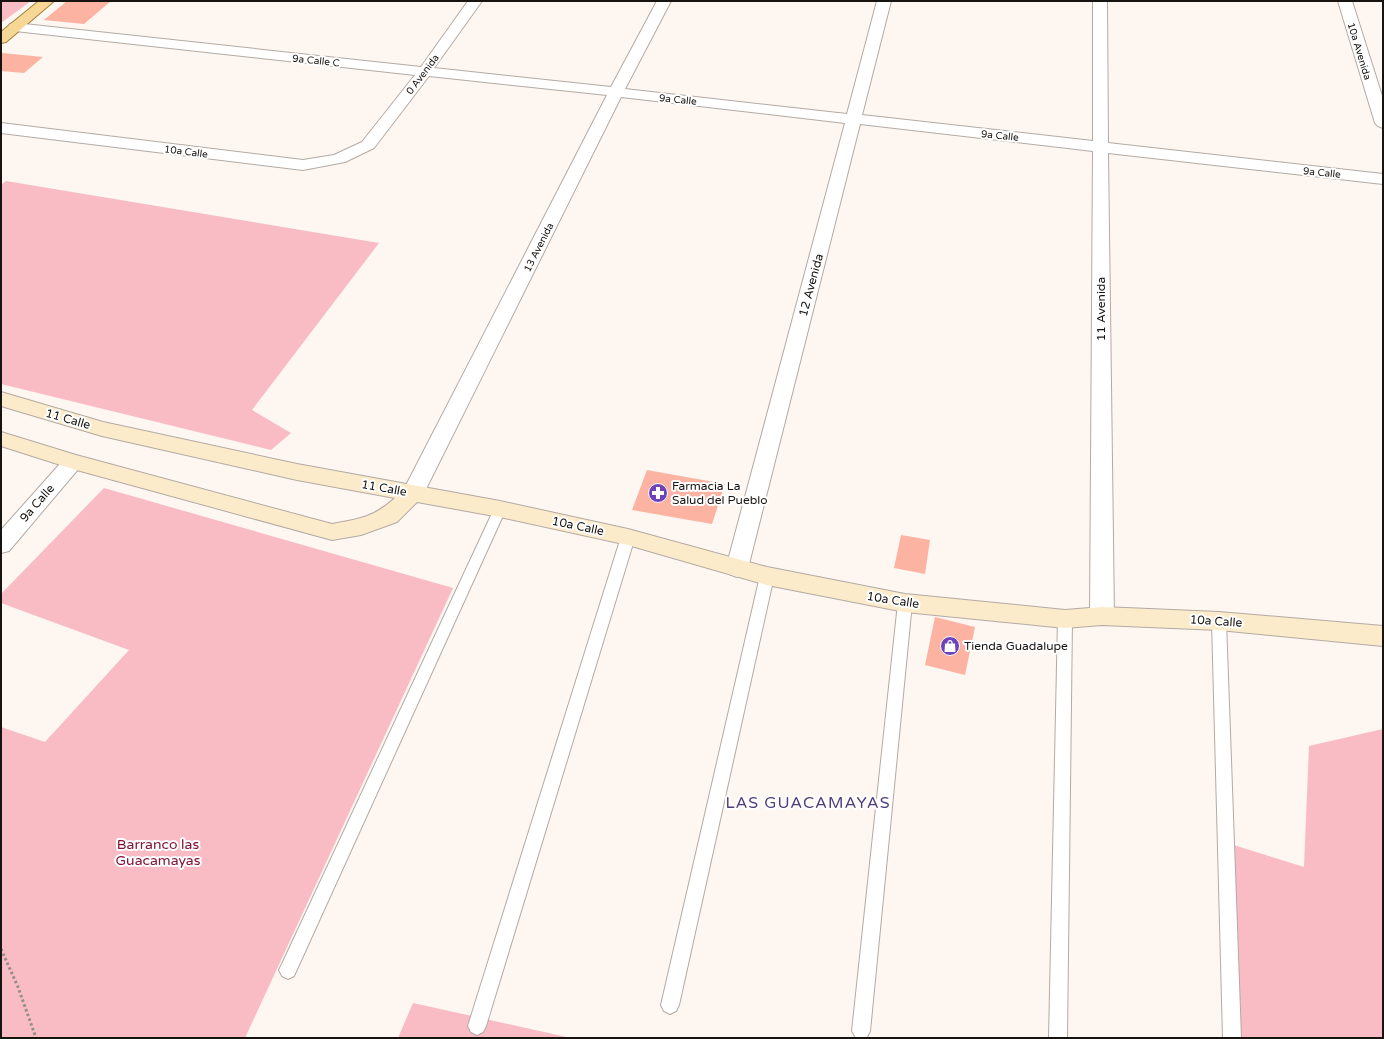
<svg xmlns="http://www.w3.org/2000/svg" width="1384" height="1039" font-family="'Varela Round',sans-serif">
<rect width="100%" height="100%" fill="#fef6f1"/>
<!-- green -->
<g fill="#f9bbc4">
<path d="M1 1H31L1 23Z"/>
<path d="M6 181 379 243 252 410 291 433 271 450 1 384V185Z"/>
<path d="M104 488 453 588 245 1038H1V727L45 742 129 650 1 603V594Z"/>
<path d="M1383 729V1038H1227V843L1304 867 1309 746Z"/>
<path d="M413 1003 571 1038H398Z"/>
</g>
<!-- building -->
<g fill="#fcb3a2">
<path d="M67 1H111L84 24 44 20Z"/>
<path d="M2 53 43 57 24 73 1 71Z"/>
<path d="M647 470 725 484 712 524 632 510Z"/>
<path d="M901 535 930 540 925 574 894 568Z"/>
<path d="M935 617 975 627 965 675 925 665Z"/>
</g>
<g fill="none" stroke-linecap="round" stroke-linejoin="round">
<!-- lane casing -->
<g stroke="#b3aaa3" stroke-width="2">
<g id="lane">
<path d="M500 504 505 506 506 509 294 976 288 979 282 976 279 970 282 964 494 509 495 506Z"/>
<path d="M628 532 633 533 635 537 486 1026 483 1032 477 1035 471 1032 468 1026 621 537 623 533Z"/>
<path d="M767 571 772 572 774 576 679 1005 676 1011 670 1014 664 1011 661 1005 760 576 762 572Z"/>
<path d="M905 598 910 599 912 603 870 1031 867 1037 856 1038 852 1031 898 603 900 599Z"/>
<path d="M1065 613 1070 615 1072 619 1067 1038H1049L1058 619 1060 615Z"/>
<path d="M1219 615 1224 617 1226 621 1241 1038H1223L1212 621 1214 617Z"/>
</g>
</g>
<!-- street casing -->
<g stroke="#b3aaa3" stroke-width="2">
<g id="street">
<path d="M468 1H482L434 68 611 87 657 1H671L625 89 847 114 877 1H891L862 115 1093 141V1H1107L1108 143 1383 174V184L1108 153 1114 616 1110 623 1102 625 1094 623 1090 616 1093 151 860 124 748 568 745 574 737 577 729 574 726 568 845 123 621 97 424 493 421 499 413 501 405 499 402 493 607 95 429 76 374 148 345 162 303 170 1 133V123L303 160 334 155 362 142 415 75 15 31 10 30 8 27 10 24 15 23 421 67Z"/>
<path d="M1338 1H1352L1383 99V128L1378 126 1375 123Z"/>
<path d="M73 455 80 457 84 462 80 467 9 551 1 553V530L66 457Z"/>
</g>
</g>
<!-- secondary casing -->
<g stroke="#b3aaa3" stroke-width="2">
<path id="secondary" d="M1 392 103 422 297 464 500 501 628 529 767 567 905 594 1065 610 1102 607 1219 612 1383 626V646L1219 630 1102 625 1065 628 905 612 767 585 628 545 500 517 417 502 397 522 361 535 332 540 73 469 1 446V432L76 455 332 524C360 519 374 517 395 498L297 480 102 436 1 406Z"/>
</g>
<!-- primary casing -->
<g stroke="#a48139" stroke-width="2">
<path id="primary" d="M39 1H54L6 42 1 43V32Z"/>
</g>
<!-- path -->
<path stroke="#948e8a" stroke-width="3" stroke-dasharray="2.5 2.5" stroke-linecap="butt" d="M1 949 18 987 36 1038"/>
<!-- lane -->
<use href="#lane" fill="#fff" fill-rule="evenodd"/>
<!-- street -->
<use href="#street" fill="#fff" fill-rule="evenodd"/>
<!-- secondary -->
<use href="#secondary" fill="#fbebca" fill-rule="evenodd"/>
<!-- primary -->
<use href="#primary" fill="#f7d795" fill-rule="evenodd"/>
</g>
<!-- icons -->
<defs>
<g id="pharmacy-disc" transform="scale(1)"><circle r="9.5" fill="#6e42ba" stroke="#fff"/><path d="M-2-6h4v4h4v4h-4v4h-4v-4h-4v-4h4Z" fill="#fff"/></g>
<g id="shop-disc" transform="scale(1)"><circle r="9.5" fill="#6e42ba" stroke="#fff"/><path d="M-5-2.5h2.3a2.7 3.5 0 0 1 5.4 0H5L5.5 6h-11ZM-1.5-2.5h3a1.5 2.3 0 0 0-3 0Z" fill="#fff"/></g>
</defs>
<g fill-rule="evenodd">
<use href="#pharmacy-disc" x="658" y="493"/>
<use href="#shop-disc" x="950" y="646"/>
</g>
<g text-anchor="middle" stroke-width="4" stroke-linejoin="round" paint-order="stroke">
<!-- far-street labels -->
<g font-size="10" fill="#161310" stroke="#fff">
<text transform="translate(1360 51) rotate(73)" y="4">10a Avenida</text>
<text transform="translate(316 60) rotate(6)" y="4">9a Calle C</text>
<text transform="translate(422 74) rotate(-53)" y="4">0 Avenida</text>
<text transform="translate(678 99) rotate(6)" y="4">9a Calle</text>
<text transform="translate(1000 135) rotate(6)" y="4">9a Calle</text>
<text transform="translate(186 151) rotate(7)" y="4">10a Calle</text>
<text transform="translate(1322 172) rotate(6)" y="4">9a Calle</text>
<text transform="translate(538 247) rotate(-63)" y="4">13 Avenida</text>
</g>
<!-- street labels -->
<g font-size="12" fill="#161310" stroke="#fff">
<text transform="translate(811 285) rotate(-75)" y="4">12 Avenida</text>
<text transform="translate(1101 309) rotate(-90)" y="4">11 Avenida</text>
<text transform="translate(68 419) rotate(16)" y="4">11 Calle</text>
<text transform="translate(384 488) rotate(10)" y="4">11 Calle</text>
<text transform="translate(37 503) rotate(-49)" y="4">9a Calle</text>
<text transform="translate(578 526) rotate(12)" y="4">10a Calle</text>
<text transform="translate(893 600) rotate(9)" y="4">10a Calle</text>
<text transform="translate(1216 621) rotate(4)" y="4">10a Calle</text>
</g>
<!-- poi labels -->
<g font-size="12" fill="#161310" stroke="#fff" text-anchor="start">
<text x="672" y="490">Farmacia La<tspan x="672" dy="14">Salud del Pueblo</tspan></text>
<text x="964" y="650">Tienda Guadalupe</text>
</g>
<!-- near-park labels -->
<g font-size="14" fill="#811536" stroke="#fff">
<text x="158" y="849">Barranco las<tspan x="158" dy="16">Guacamayas</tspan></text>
</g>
<!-- near-neighbourhood labels -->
<g font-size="16" letter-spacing="1" fill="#4f3c79" stroke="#fff">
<text x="808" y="808">LAS GUACAMAYAS</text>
</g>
</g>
<!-- border -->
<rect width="1384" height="1039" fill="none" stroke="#161310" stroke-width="4"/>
</svg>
